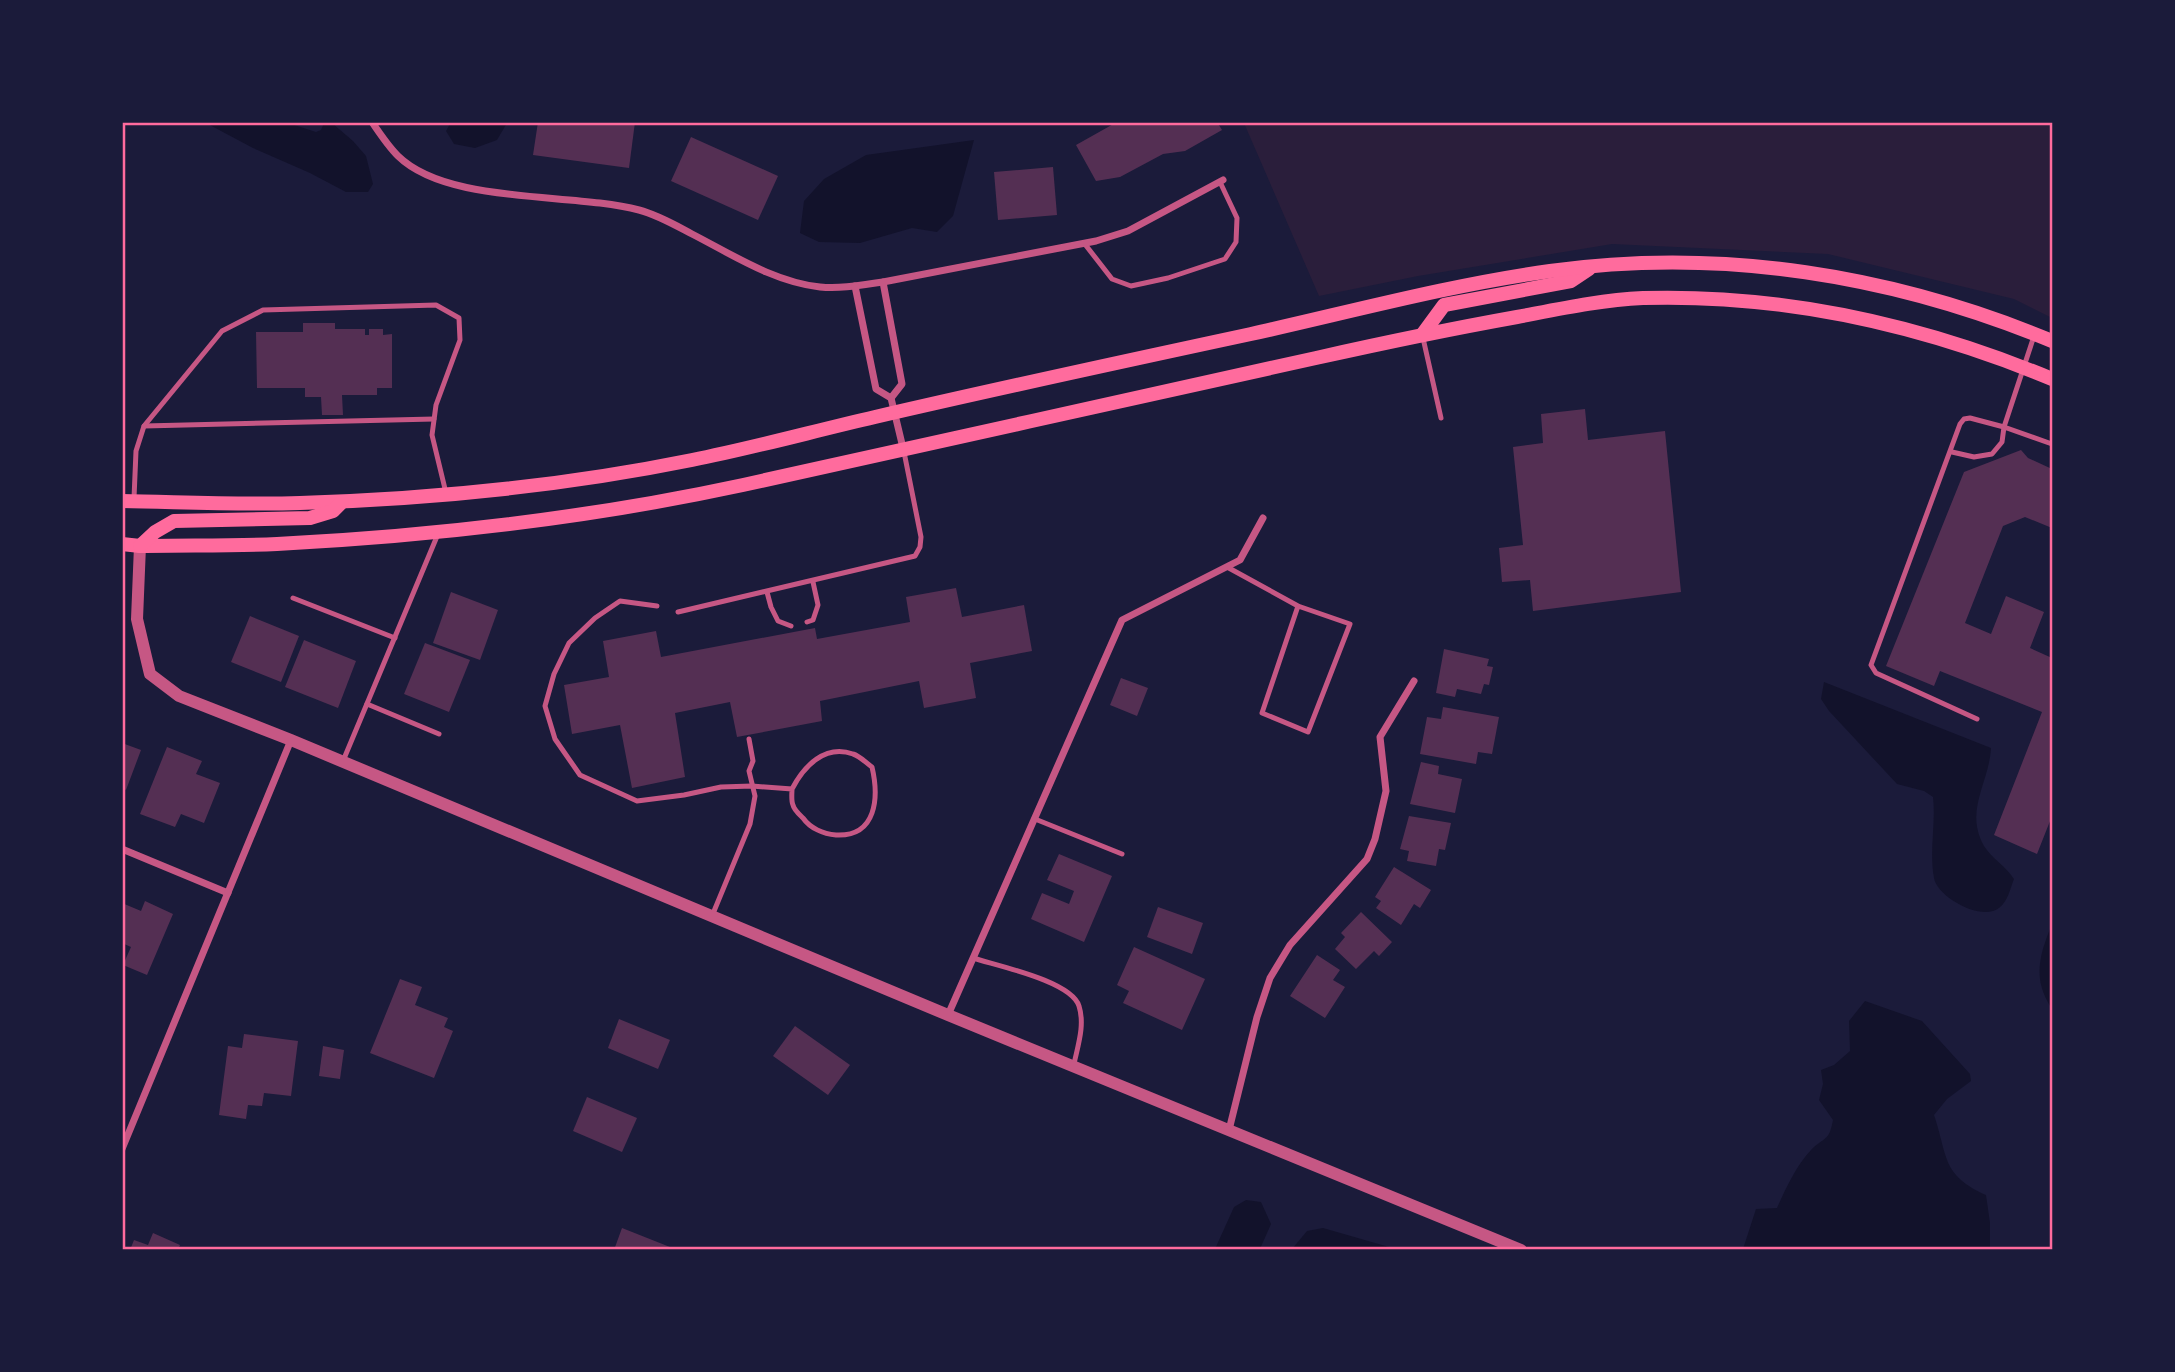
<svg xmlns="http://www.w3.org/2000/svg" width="2175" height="1372" font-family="Barlow,sans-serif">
<rect width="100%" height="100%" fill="#1b1b3a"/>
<!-- green -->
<path fill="#2a1e3b" d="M1244 123H2052V318L2014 299 1828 254 1612 244 1418 276 1319 296Z"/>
<!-- water -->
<g fill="#12122b">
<path d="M451 122H507V123L497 140 475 148 454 144 446 131Z"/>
<path d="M206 123H288L316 132 321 130 324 123H332L353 141 366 156 373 184 368 192H346L310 173 253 148Z"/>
<path d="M974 140 953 216 937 232 912 228 860 243 819 242 800 233 804 201 824 179 866 155Z"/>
<path d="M1824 682 1991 748C1989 784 1964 810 1984 846 1992 859 2006 866 2014 879 2010 889 2008 901 1999 908 1982 922 1937 897 1934 878 1929 851 1936 823 1933 797L1924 791 1897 784 1829 711 1821 699Z"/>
<path d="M2052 924V1009C2032 979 2039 956 2052 924Z"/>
<path d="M1865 1001 1922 1021 1970 1074 1971 1081 1947 1099 1934 1115C1948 1156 1941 1175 1986 1195L1990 1223V1249H1743L1756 1209 1777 1208C1786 1188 1796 1166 1811 1150 1825 1136 1829 1142 1833 1120L1819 1100 1823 1084 1821 1070 1834 1065 1850 1051 1849 1021Z"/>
<path d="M1246 1200 1261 1202 1271 1224 1260 1249H1215L1234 1207Z"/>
<path d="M1323 1228 1396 1249H1292L1307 1231Z"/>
</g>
<!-- building -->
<g fill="#542f53">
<path d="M538 122H635L629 168 533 155Z"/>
<path d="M1117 122H1217L1222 130 1185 151 1163 154 1120 177 1096 181 1076 145Z"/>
<path d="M691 137 778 176 758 220 671 181Z"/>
<path d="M1053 167 1057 215 998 220 994 172Z"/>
<path d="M303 323H335V329H365V335H369V329H383V335L392 334V388H377V395H342L343 415H322L321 397H305V388H257L256 332H303Z"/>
<path d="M1585 409 1588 440 1665 431 1681 592 1533 611 1530 580 1502 582 1499 548 1523 545 1513 447 1543 443 1541 414Z"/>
<path d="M2021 450 2028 458 2052 469V528L2025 517 2003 526 1965 623 1991 634 2006 596 2044 612 2030 648 2052 658V816L2037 854 1994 835 2042 712 1940 671 1934 686 1886 666 1964 472Z"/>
<path d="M956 588 962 617 1024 605 1032 651 970 663 976 698 924 708 919 681 820 701 822 721 737 737 730 702 675 713 685 777 632 788 620 725 572 734 564 685 609 677 603 641 656 631 661 657 815 628 817 639 910 622 906 597Z"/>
<path d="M451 592 498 610 480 660 433 643Z"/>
<path d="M250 616 299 636 281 682 231 662Z"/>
<path d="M304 640 356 661 338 708 285 687Z"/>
<path d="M425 643 470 660 449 712 404 694Z"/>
<path d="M1444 649 1489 659 1487 666 1493 667 1489 685 1484 684 1481 694 1457 689 1455 697 1436 693Z"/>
<path d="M1121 678 1148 688 1137 716 1110 705Z"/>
<path d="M1443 707 1499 717 1492 754 1478 752 1476 764 1420 754 1427 717 1441 719Z"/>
<path d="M122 743 141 750 126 790 122 788Z"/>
<path d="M167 747 202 761 196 774 220 783 204 823 181 814 175 827 140 814Z"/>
<path d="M1421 762 1439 766 1438 774 1462 779 1455 813 1410 804Z"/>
<path d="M1409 816 1451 823 1445 850 1439 849 1436 866 1407 861 1409 851 1400 849Z"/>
<path d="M1059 854 1112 876 1084 942 1031 919 1042 893 1069 904 1074 891 1047 880Z"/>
<path d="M1394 867 1431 890 1420 908 1414 904 1401 925 1376 908 1381 901 1375 897Z"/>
<path d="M145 901 173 914 147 975 123 965 131 947 122 943V903L141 911Z"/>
<path d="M1158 907 1203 923 1192 954 1147 937Z"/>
<path d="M1361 912 1392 942 1379 956 1374 951 1356 969 1335 949 1345 937 1341 933Z"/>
<path d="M1134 947 1205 979 1182 1030 1123 1003 1129 991 1117 985Z"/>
<path d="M1317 955 1340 970 1333 980 1345 987 1325 1018 1290 996Z"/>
<path d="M400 979 422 987 415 1005 448 1018 444 1027 453 1031 434 1078 370 1053Z"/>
<path d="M619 1019 670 1040 658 1069 608 1048Z"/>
<path d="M795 1026 850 1065 828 1095 773 1056Z"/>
<path d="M244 1034 298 1041 291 1096 264 1093 262 1106 248 1105 246 1119 219 1115 228 1046 242 1048Z"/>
<path d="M323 1046 344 1050 340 1079 319 1076Z"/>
<path d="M587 1097 637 1118 622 1152 573 1131Z"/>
<path d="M622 1228 675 1249V1250H614Z"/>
<path d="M153 1233 180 1245 178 1250H130L134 1240 148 1245Z"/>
</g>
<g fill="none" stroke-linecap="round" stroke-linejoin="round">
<!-- service -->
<g stroke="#c65784" stroke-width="5">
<path d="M1084 243 1112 279 1131 286 1168 278 1225 259 1236 242 1237 218 1220 182"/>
<path d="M1423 338 1441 418"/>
<path d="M144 426 434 419"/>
<path d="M1952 452 1974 457 1992 454 2002 442 2004 427 2052 444"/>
<path d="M134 498 136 451 144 426 222 331 263 310 436 305 459 318 460 340 436 405 432 435 446 493"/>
<path d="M1227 567 1298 606 1262 713 1308 732 1350 624 1298 606"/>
<path d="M767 592 771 607 778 621 791 626"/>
<path d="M293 598 395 638"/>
<path d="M657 606 620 601 595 618 569 643 554 674 545 706 555 739 580 775 637 801 684 795 721 787 752 786 792 789C792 793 791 801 793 805 794 810 800 815 803 818 810 828 823 834 836 835 877 837 879 797 872 767 866 763 860 756 853 754 825 744 804 766 792 789"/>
<path d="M678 612 915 556 920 547 921 537 904 452"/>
<path d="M807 622 813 620 818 605 813 582"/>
<path d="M367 704 439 734"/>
<path d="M1977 719 1876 673 1871 665 1960 424 1964 419 1970 418 2004 427 2034 336"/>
<path d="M343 761 438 534"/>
<path d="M1035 819 1122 854"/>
<path d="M712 916 750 824 755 796 749 771 753 761 749 739"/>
<path d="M973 958C998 966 1071 981 1079 1006 1085 1025 1078 1045 1074 1064"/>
</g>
<!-- minor -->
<g stroke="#c65784" stroke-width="7">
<path d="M372 122C380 134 388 146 398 156 448 205 572 192 639 210 658 215 675 225 692 234 733 255 774 282 820 287 841 289 862 285 883 282L1096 241 1128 231 1223 180"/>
<path d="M883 282 902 384 891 398"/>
<path d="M855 286 876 389 891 398 903 448"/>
<path d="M122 849 228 893"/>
<path d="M948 1015 1122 620 1240 560 1263 518"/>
<path d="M1229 1130 1257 1017 1270 978 1290 945 1367 859 1375 839 1386 791 1380 737 1414 681"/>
<path d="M122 1149 291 740"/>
</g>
<!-- tertiary -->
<path stroke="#c65784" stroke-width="12" d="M140 546 137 619 150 674 179 696 291 740 948 1015 1521 1250"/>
<!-- secondary -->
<g stroke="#ff6b9d" stroke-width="14">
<path d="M1422 335 1444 305 1571 281 1589 269"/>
<path d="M122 501C182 502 241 505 300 503 431 499 564 486 692 460 753 448 814 431 875 417 1000 388 1125 361 1251 334 1350 312 1449 285 1550 271 1721 247 1893 275 2052 341"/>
<path d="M122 544 140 546C186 545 232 546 277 544 433 536 590 518 743 485 934 443 1125 400 1316 358 1383 343 1450 329 1517 317 1559 309 1600 300 1643 298 1785 294 1922 325 2052 379"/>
<path d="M140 546 155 532 174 521 310 518 333 511 342 502"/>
</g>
</g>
<!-- border -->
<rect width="2175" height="1372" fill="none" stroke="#1b1b3a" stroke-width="248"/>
<rect x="124" y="124" width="1927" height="1124" fill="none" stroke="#ff6b9d" stroke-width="2.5"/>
</svg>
